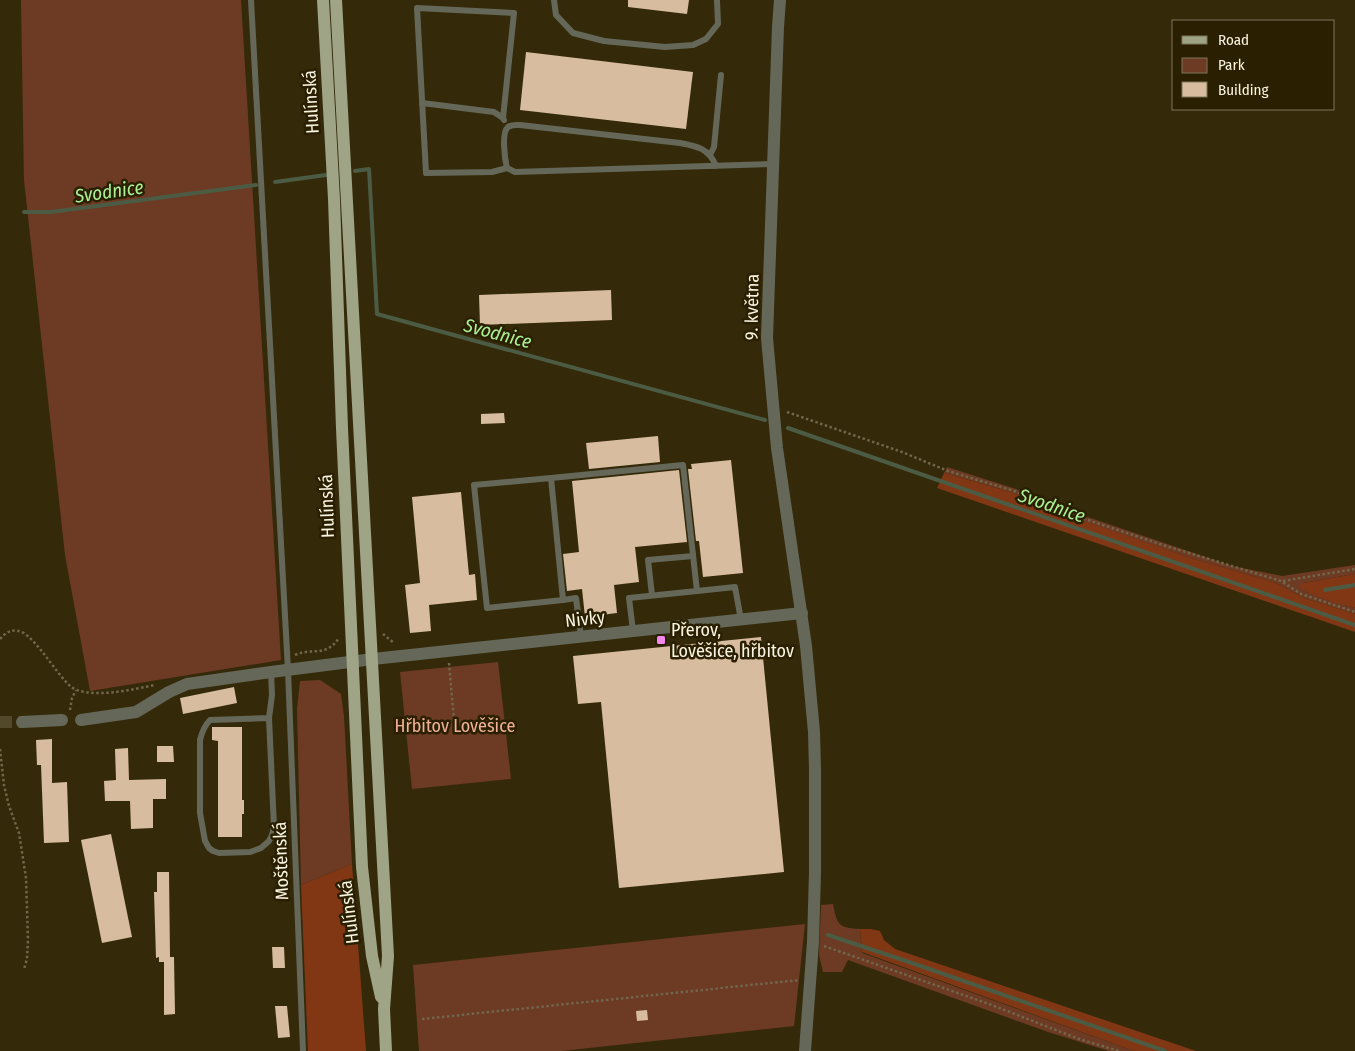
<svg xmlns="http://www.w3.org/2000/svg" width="1355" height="1051" font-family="'Fira Sans Condensed',sans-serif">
<rect width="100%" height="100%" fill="#342a0a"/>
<!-- green -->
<g fill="#6d3a24">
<path d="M21 0H241L281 660 90 691 65 555 24 180Z"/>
<path d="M947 467 1016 489 1067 510 1232 566 1282 576 1355 565V574L1303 583 1324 599 1355 608V614L1304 598 1276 583 1191 558 1057 513 1011 492 944 473Z"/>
<path d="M498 662 511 779 412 789 400 672Z"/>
<path d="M320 680 341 694 344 716 352 864 301 885 297 709 300 681Z"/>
<path d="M833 904C837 924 838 928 860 929L862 953 1134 1051H1109L1048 1032 848 960 842 972H823L819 955 821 905Z"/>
<path d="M805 924 794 1026 561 1051H419L413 965Z"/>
</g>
<!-- forest -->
<g fill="#813714">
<path d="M944 473 1011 492 1058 513 1084 521 1191 558 1276 583 1304 598 1355 614V632L937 488Z"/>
<path d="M1355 574V608C1335 603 1315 598 1298 586L1303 583Z"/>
<path d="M352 864 366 1051H308L301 885Z"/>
<path d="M860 929H871L880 931 884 940 895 949 1196 1051H1134L862 952Z"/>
</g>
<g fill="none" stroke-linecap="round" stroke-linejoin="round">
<!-- stream -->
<g stroke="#4c5c44" stroke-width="4">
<path d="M355 171 369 169 377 314 765 420"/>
<path d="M275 182 326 175"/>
<path d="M24 212H51L256 185"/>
<path d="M788 428 1355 625"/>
<path d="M1325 590 1355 585"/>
<path d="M828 935 912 963 1165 1051"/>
</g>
</g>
<!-- building -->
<g fill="#d7bca0">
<path d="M628 0H689L687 14 628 7Z"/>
<path d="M526 52 693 72 686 129 520 110Z"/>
<path d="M611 290 612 320 480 325 479 295Z"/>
<path d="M504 413 505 423 481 424V414Z"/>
<path d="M658 436 660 462 589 469 586 443Z"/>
<path d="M731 460 743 573 703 577 699 541H696L688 469H692L691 464Z"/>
<path d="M679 470 687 542 635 547 639 582 614 585 617 613 585 617 582 589 567 591 563 554 579 552 572 481Z"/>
<path d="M461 492 469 575 475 574 477 600 429 605 431 631 410 633 405 585 420 583 412 497Z"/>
<path d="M761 637 784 872 619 888 601 702 578 704 573 656Z"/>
<path d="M234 687 237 703 183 714 180 698Z"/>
<path d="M212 727H242V800H244V814H242V837H218V741L212 740Z"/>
<path d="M52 739V783L67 782 69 842 44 843 41 765H37L36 740Z"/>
<path d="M157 746H173L174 762H157Z"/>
<path d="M128 748 129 780 166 779V799H153V828L131 829 130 801H105L104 781 116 780 115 749Z"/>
<path d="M111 834 132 937 102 943 81 840Z"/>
<path d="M157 872H169L170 957H174L175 1014 164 1015V962H159V957L156 958 154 892H157Z"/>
<path d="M272 947H284L285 968H273Z"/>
<path d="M275 1006H287L290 1037 278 1038Z"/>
<path d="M647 1010 648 1020 637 1021 636 1011Z"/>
</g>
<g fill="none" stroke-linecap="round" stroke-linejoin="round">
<!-- tertiary-tunnel -->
<path stroke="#52482a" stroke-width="12" stroke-dasharray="12 6" stroke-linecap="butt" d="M0 722H22"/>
<!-- path -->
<g stroke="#70674b" stroke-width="2.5" stroke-dasharray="2.5 2.5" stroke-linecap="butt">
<path d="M787 412 902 452 948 471 1014 491 1064 512 1163 545 1281 581 1301 594 1355 612"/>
<path d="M1283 581 1355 569"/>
<path d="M383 634 394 643"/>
<path d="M0 639C7 631 14 628 24 633 42 647 53 669 69 685 85 701 135 689 155 685"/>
<path d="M295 655C313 647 325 658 339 638"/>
<path d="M449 663 454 720"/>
<path d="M70 710 72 698 76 690"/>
<path d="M0 749 4 785 9 806 19 833 26 878 28 940 27 959 24 969"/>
<path d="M824 946 989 1004 1079 1039 1119 1051"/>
<path d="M422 1019 799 980"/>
</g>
<!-- service -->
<g stroke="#656859" stroke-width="6">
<path d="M251 0 288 670 303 1051"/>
<path d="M554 0 556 15 573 33 604 41 665 47 693 45 706 39 718 24 717 0"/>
<path d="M422 103 494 112 503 118 504 120"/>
<path d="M503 118 514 13 417 8 426 173 492 172 507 168"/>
<path d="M710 155 714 147 721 75"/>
<path d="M716 166C709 148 696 146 680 143L520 125C516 125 512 124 508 127 501 133 505 160 507 168L515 172 773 164"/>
<path d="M551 478 683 465 697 591 629 598 633 631"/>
<path d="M697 591 735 587 741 620"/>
<path d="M652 595 648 560 693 556"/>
<path d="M563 600 551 478 474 485 487 608 563 600 576 598 581 637"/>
<path d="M269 718 210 720C204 726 202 732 200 740V813L205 841 209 848 213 851 219 853 250 852 261 848 269 841 272 835 274 827 269 718 272 695 271 672"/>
</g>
<!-- minor -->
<path stroke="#656859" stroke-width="12" d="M373 659 802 613"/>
<!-- tertiary -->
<g stroke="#656859" stroke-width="12">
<path d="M780 0 778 27 767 338 777 448 806 646 814 732 815 769V872L813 942 805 1051"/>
<path d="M81 720 136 712 169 692 187 684 271 672 373 659"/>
<path d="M22 722 62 720"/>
</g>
<!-- primary -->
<g stroke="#9fa486" stroke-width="12">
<path d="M323 0 334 199 342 428 362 867 372 956 381 997"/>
<path d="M336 0 388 956 384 1009 386 1051"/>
</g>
</g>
<!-- markers -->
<rect fill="#f788eb" stroke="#2a2001" stroke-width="2" x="656" y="635" width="10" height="10" rx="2.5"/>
<g text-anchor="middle" stroke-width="5" stroke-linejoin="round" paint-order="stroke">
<!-- street labels -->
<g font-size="18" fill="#faf4e2" stroke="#2a2001">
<text transform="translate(311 102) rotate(-93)" y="6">Hulínská</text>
<text transform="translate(752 307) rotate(-89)" y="6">9. května</text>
<text transform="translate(327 506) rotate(-92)" y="6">Hulínská</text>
<text transform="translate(585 619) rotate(-6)" y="6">Nivky</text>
<text transform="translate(281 861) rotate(-92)" y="6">Moštěnská</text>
<text transform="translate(349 912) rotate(-97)" y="6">Hulínská</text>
</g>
<!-- poi labels -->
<g font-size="18" fill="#faf4e2" stroke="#2a2001" text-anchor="start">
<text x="671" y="636">Přerov,<tspan x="671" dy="21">Lověšice, hřbitov</tspan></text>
</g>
<!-- park labels -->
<g font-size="18" fill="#f3b297" stroke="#2a2001">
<text x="455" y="732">Hřbitov Lověšice</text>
</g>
<!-- water labels -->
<g font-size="19" font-style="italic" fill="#aaf195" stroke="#2a2001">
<text transform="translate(109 191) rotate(-8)" y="7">Svodnice</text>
<text transform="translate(498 333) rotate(15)" y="7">Svodnice</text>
<text transform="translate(1052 505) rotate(19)" y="7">Svodnice</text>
</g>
</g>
<!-- legend -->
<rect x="1172" y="20" width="162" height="90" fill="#2a2001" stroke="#7d755b"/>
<rect x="1182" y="36" width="25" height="8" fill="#9fa486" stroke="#7d755b"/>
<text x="1218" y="45" font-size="15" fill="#faf4e2">Road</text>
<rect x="1182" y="58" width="25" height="15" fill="#6d3a24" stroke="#7d755b"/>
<text x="1218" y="70" font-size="15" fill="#faf4e2">Park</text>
<rect x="1182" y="82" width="25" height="15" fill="#d7bca0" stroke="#7d755b"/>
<text x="1218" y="95" font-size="15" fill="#faf4e2">Building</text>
</svg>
